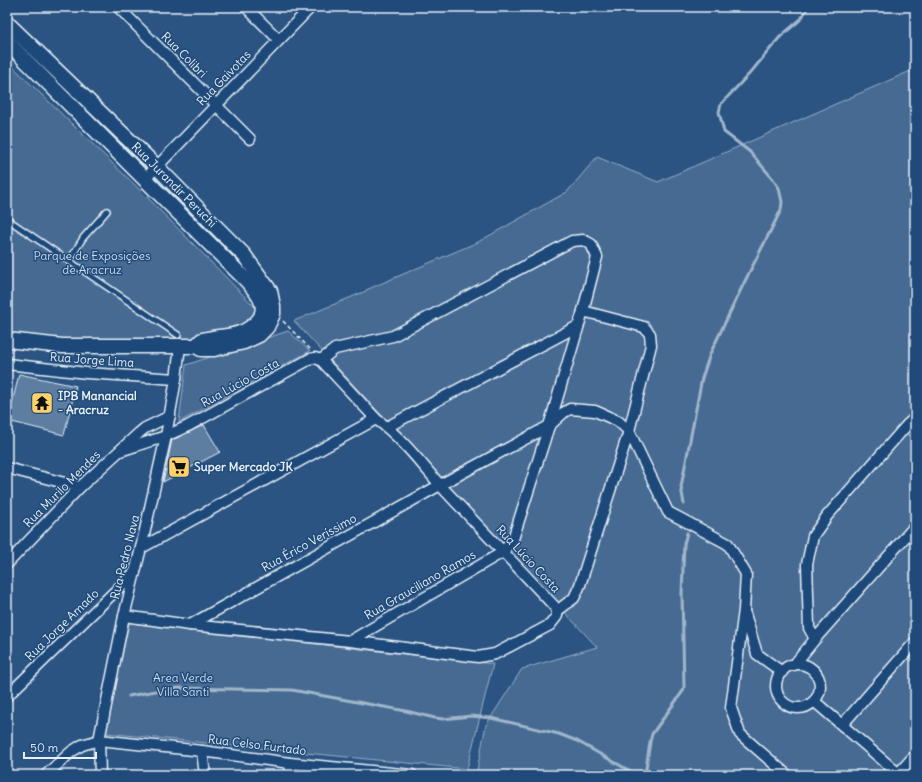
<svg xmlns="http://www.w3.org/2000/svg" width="922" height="782" font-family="Delius,sans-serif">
<rect width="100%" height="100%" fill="#2b5482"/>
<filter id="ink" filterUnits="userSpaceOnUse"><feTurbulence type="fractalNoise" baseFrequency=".025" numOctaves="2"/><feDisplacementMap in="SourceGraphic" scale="8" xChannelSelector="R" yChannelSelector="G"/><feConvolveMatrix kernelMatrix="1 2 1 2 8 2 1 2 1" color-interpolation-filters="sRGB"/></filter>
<g filter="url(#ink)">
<!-- green -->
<g fill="#476b93" stroke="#98aec6">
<path d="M7 61 142 192 254 306 258 313 259 319 186 345 7 338Z"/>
<path d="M915 69V775H476L486 725 522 669 597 647 294 321 366 291V290L478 242 567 192 597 157 658 182Z"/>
<path d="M288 331 310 351 179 422 186 365Z"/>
<path d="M129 623 493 664 467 769 106 733Z"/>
</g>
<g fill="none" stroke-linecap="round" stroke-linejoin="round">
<!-- stream -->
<g stroke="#a0b6cb" stroke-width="3">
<path d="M684 504 681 487 702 378 710 354 743 285 781 210 782 202 779 188 773 179 750 152 724 132 719 112 721 104 751 72 780 37 801 19 808 7"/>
<path d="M129 696 166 689 180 688 292 690 406 711 435 718 443 719 471 716 491 718 559 734 577 741 637 775"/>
<path d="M645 775 650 742 652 734 683 691 684 687 682 593 684 544 687 533"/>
</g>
</g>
<!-- building -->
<g fill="#5d7da1" stroke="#e8f1f8">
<path d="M19 374 76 386 64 435 8 421Z"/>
<path d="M204 425 220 452 163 482 172 440Z"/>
</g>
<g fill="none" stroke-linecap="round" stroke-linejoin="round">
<!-- lane casing -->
<g stroke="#e8f1f8" stroke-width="8">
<g id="lane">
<path d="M7 219 178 335"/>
<path d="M69 261 83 238 107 211"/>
</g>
</g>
<!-- street casing -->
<g stroke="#e8f1f8" stroke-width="13">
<g id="street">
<path d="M118 7 250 139"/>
<path d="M246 7 279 40"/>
<path d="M145 179 311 7"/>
<path d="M321 360 335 349 393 336 572 241 583 240 591 244 597 257 583 311 549 426 513 539 503 552 350 641"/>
<path d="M7 364 87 373 176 379"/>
<path d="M915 418 907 425 827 516 813 536 807 564 809 628 815 639 915 526"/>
<path d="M387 427 578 326"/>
<path d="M120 451 166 436 188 426 310 359 315 358 321 360 376 419C401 437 420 462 440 485 478 526 516 565 554 606L557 611V616L550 625 495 654 478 657 350 641 190 625 124 616"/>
<path d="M7 468 80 487"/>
<path d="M141 548 376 419"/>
<path d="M7 564 80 487 139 433 145 428 170 416"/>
<path d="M557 611 574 598 580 585 629 431 651 345 650 334 644 327 583 311"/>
<path d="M745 614 757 654 782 672"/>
<path d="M190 625 440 485 549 426 563 413 570 409 595 411 618 421 629 431 668 512 728 544 746 574 744 610 731 708 740 734 787 775"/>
<circle cx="798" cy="686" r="22"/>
<path d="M794 665 815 639"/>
<path d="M7 696 135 572"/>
<path d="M814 701 900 775"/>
<path d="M842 725 915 642"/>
<path d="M202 751 205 775"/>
<path d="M290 763 291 775"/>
<path d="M898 774 915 755"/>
<path d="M46 775 71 752 82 745 99 740 202 751 290 763 412 775"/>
<path d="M100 775 99 740 124 616 141 548 166 436 176 379 180 346"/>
</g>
</g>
<!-- secondary casing -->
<g stroke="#e8f1f8" stroke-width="17">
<g id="secondary">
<path d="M7 23 156 166 212 223 244 255 270 291 273 306V314L267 327 259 335 244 342 214 349H201L196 346H62L7 340"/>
<path d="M7 42 245 279C255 290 271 306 258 321 253 326 247 331 240 333 230 337 218 336 207 339L202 340 196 346"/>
</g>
</g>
<!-- path -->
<path stroke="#e8f1f8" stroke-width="1.5" stroke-dasharray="4 3" stroke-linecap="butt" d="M283 321 311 350"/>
<!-- lane -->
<use href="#lane" stroke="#1f4a7a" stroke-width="5"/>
<!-- street -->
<use href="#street" stroke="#1f4a7a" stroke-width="10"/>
<!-- secondary -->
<use href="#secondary" stroke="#1f4a7a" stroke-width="14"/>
</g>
</g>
<!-- icons -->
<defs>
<g id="temple-square" transform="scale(1.15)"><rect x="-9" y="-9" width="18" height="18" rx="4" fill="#ffd166" stroke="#1f4a7a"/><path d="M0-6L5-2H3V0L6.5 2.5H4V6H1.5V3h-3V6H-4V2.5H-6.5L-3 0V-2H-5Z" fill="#111"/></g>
<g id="supermarket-square" transform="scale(1.15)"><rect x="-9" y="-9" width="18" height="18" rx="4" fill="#ffd166" stroke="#1f4a7a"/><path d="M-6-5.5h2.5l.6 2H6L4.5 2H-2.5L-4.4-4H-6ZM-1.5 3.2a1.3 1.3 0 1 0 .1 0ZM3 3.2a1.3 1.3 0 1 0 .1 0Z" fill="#111"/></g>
</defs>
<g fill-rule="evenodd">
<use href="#temple-square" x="42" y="403"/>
<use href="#supermarket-square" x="179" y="467"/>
</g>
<g text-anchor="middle" stroke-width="3" stroke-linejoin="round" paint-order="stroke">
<!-- street labels -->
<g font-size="12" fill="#e8f1f8" stroke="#1f4a7a">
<text transform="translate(184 55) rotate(45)" y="4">Rua Colibri</text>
<text transform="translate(224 78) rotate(-46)" y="4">Rua Gaivotas</text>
<text transform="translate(174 185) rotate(45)" y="4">Rua Jurandir Peruchi</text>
<text transform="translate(92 360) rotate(4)" y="4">Rua Jorge Lima</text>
<text transform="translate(240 383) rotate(-29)" y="4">Rua Lúcio Costa</text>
<text transform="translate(62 489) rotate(-45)" y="4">Rua Murilo Mendes</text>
<text transform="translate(309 543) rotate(-29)" y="4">Rua Érico Veríssimo</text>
<text transform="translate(125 557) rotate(-76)" y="4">Rua Pedro Nava</text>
<text transform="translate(528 559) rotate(47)" y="4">Rua Lúcio Costa</text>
<text transform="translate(420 585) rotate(-30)" y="4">Rua Grauciliano Ramos</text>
<text transform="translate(62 625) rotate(-44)" y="4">Rua Jorge Amado</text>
<text transform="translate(257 745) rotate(7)" y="4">Rua Celso Furtado</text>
</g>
<!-- park labels -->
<g font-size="12" fill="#d0dde9" stroke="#1f4a7a">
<text x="92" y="260">Parque de Exposições<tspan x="92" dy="14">de Aracruz</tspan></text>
<text x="183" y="682">Area Verde<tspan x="183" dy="14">Villa Santi</tspan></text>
</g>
<!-- poi labels -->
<g font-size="12" font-weight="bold" fill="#e8f1f8" stroke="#1f4a7a" text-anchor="start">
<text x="58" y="400">IPB Manancial<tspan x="58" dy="14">- Aracruz</tspan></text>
<text x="194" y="471">Super Mercado JK</text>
</g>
</g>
<!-- margin -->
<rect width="922" height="782" fill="none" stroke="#1f4a7a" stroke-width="24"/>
<rect x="12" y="12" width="898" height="758" fill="none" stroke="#e8f1f8" stroke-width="1.5" filter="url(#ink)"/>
<!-- scale -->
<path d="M24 752v6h72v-6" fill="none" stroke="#e8f1f8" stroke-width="2"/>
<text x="30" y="752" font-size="12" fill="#e8f1f8" stroke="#1f4a7a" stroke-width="3" paint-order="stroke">50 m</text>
</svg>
